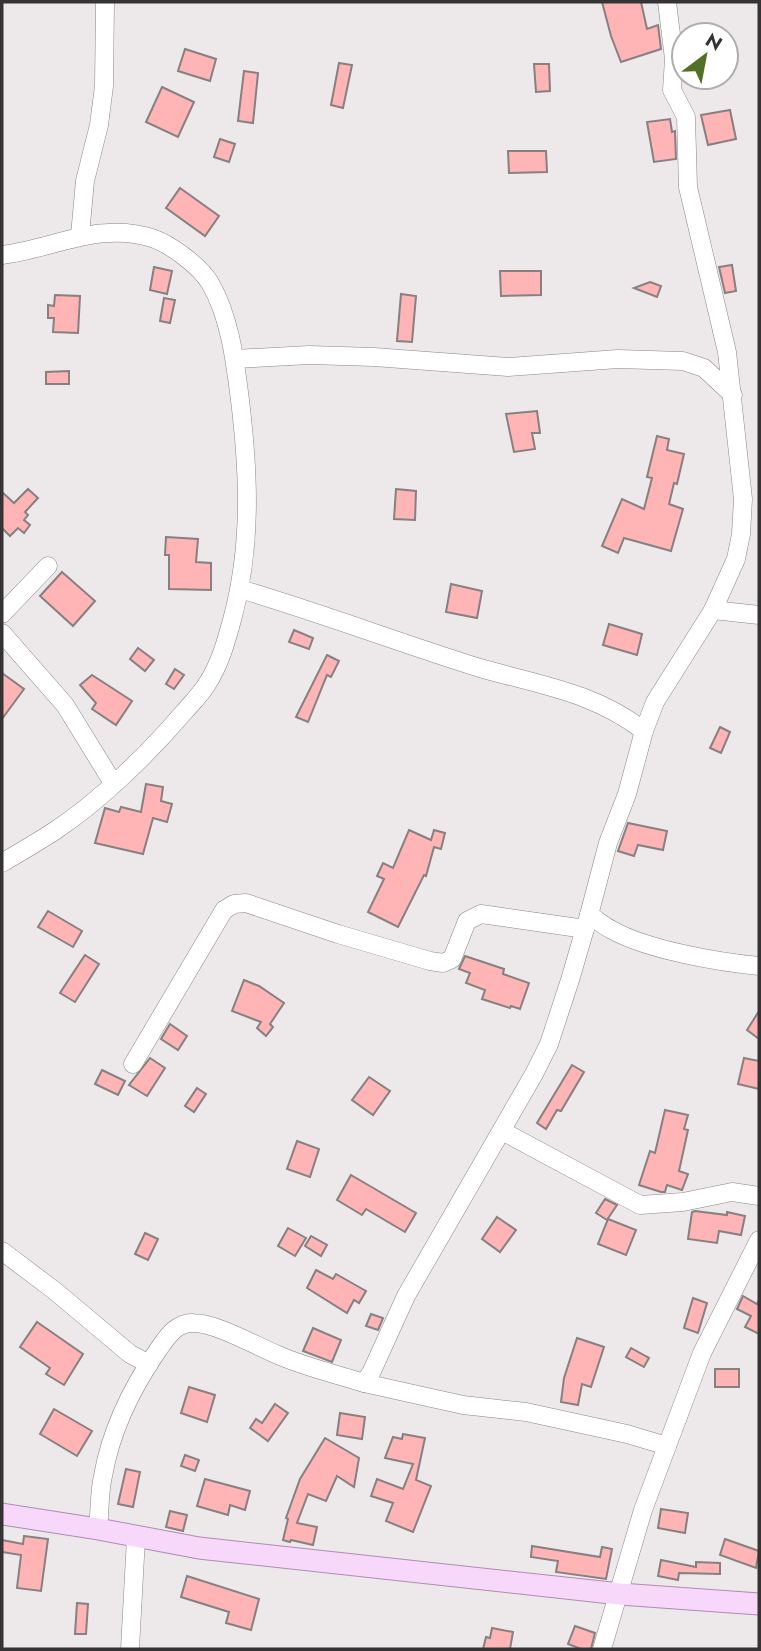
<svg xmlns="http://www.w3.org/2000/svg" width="761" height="1651" font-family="Jost,sans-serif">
<rect width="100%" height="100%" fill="#ede8ea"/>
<!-- building -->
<g fill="#ffb4b5" stroke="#868080" stroke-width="2">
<path d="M602 2H641L647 29 658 25 661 49 621 62 611 36Z"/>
<path d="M185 49 216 59 210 81 178 71Z"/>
<path d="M339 63 352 65 343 108 331 105Z"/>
<path d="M534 64H549L550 91 536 92Z"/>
<path d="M244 71 258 73 253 123 238 121Z"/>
<path d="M162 87 194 102 178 137 146 122Z"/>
<path d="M730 110 736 139 708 145 701 115Z"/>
<path d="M670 119 672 132 675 131 676 159 654 162 647 122Z"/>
<path d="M220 139 235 144 229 162 214 157Z"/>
<path d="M508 151H546L547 172 509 173Z"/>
<path d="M180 188 219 216 205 236 166 208Z"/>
<path d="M732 265 736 291 725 293 719 267Z"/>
<path d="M154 267 172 271 167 294 150 290Z"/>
<path d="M500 271H541V295L501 296Z"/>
<path d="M650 282 661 286 657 297 634 288Z"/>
<path d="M401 294 416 296 412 342 397 341Z"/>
<path d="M55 295 80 296 78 333 53 332 54 318H48V305L54 306Z"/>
<path d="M164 298 175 300 170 323 160 321Z"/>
<path d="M69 371V384H46V372Z"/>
<path d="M537 411 540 433H532L535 449 514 452 506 414Z"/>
<path d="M657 436 669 439 667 450 684 454 677 484 674 483 669 504 683 509 671 551 624 538 618 553 602 546 622 499 644 509 652 478 647 477Z"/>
<path d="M28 489 38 498 25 512 28 515 24 520 30 525 24 533 18 528 10 536 2 528V492L14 503Z"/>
<path d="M396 489 416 491 415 520 394 519Z"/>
<path d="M166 537 198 539 196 562 211 563V590L169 589V555H165Z"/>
<path d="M62 572 95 601 73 626 40 596Z"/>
<path d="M451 584 482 591 477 618 446 612Z"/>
<path d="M609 624 642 634 637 655 603 645Z"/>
<path d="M294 630 313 638 309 649 289 642Z"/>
<path d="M138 648 154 660 145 671 130 659Z"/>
<path d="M327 655 339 661 331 677 327 675 308 722 296 717Z"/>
<path d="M175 669 184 675 174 689 166 684Z"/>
<path d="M2 673 24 689 2 719Z"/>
<path d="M92 675 132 701 116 725 92 709 96 703 80 685Z"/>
<path d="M720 727 730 732 721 753 710 748Z"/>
<path d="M146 784 163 787 161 801 172 804 167 822 153 818 143 854 95 843 105 808 119 812 121 807 141 812Z"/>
<path d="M628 823 667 831 663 850 638 845 634 856 618 851Z"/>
<path d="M409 830 431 840 434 830 445 833 441 849 434 847 426 876 424 875 398 927 368 912 384 879 377 876 383 863 393 868Z"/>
<path d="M48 911 82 931 73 947 38 927Z"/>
<path d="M85 955 99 964 75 1002 60 993Z"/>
<path d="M465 956 504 969 503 974 529 983 520 1009 511 1006 510 1008 482 999 485 990 466 983 470 973 459 969Z"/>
<path d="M244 980 259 986 284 1003 270 1024 273 1027 266 1036 257 1028 261 1022 232 1011Z"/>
<path d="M759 1011V1039L747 1030Z"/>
<path d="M170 1024 187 1036 178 1050 161 1039Z"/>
<path d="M150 1058 165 1068 147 1096 129 1085Z"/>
<path d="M744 1058 759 1061V1089L738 1084Z"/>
<path d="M572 1065 584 1072 561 1111 557 1110 546 1129 537 1123Z"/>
<path d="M102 1070 125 1081 118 1095 95 1084Z"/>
<path d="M369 1077 390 1091 373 1115 352 1100Z"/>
<path d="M197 1088 206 1094 194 1112 185 1106Z"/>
<path d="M665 1110 688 1115 684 1129 688 1130 679 1171 688 1174 682 1190 667 1185 665 1192H661L639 1185 650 1151 655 1153Z"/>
<path d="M297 1141 319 1149 310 1177 287 1169Z"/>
<path d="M351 1175 416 1213 405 1232 366 1209 362 1215 337 1200Z"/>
<path d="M605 1199 617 1205 607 1220 596 1213Z"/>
<path d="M695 1211 727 1215V1212L745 1216 741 1235 719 1231 717 1243 688 1239 692 1212Z"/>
<path d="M497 1217 516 1230 500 1252 482 1239Z"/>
<path d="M608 1219 636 1230 626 1255 598 1244Z"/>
<path d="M288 1228 306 1238 295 1256 278 1246Z"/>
<path d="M145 1233 158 1239 148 1260 135 1254Z"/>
<path d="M311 1236 327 1245 321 1256 305 1246Z"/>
<path d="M316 1270 333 1279 336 1274 366 1291 359 1303 354 1300 347 1313 307 1288Z"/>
<path d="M743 1296 757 1304 759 1300V1334L745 1327 751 1316 737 1309Z"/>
<path d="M693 1298 707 1303 698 1333 684 1328Z"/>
<path d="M371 1314 383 1318 378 1330 366 1326Z"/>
<path d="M37 1322 83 1354 64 1385 46 1374 50 1368 20 1347Z"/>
<path d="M313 1328 341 1340 332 1362 303 1351Z"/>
<path d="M577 1338 604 1347 591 1387 582 1384 578 1405 561 1402 564 1378Z"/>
<path d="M631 1348 649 1358 644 1367 626 1357Z"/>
<rect x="715" y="1369" width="24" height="18"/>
<path d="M189 1387 215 1395 207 1422 181 1413Z"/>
<path d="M275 1404 288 1413 268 1441 250 1428 256 1419 262 1423Z"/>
<path d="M54 1409 92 1431 77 1456 40 1434Z"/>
<path d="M340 1413 365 1417 362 1439 337 1435Z"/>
<path d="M403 1434 425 1438 416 1480 431 1486 413 1532 386 1521 393 1503 371 1496 377 1479 403 1489 413 1464 385 1458 393 1437 402 1439Z"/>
<path d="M325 1438 359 1458 354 1487 337 1476 326 1501 308 1494 297 1523 317 1527 313 1545 291 1540 290 1542 283 1540 288 1519 286 1518 300 1479Z"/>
<path d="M185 1455 199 1460 195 1471 181 1466Z"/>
<path d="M126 1469 140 1472 133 1507 118 1504Z"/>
<path d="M205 1479 250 1491 245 1510 230 1505 228 1515 197 1506Z"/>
<path d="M661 1509 688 1513 685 1533 658 1528Z"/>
<path d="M170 1511 187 1515 183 1531 166 1527Z"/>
<path d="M24 1536 48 1539 41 1591 17 1588 21 1555 2 1552V1540L23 1544Z"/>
<path d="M725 1539 759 1551 756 1568 720 1555Z"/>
<path d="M532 1546 600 1557 602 1547 612 1549 606 1579 556 1572 558 1561 531 1557Z"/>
<path d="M661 1560 696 1567V1562L720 1563V1574L679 1573 678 1580 658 1576Z"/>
<path d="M187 1576 259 1599 251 1630 226 1623 229 1612 181 1597Z"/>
<path d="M77 1603 88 1604 86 1634H75Z"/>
<path d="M575 1626 595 1633 591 1649H581L568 1644Z"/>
<path d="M492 1628 513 1632 510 1649H483L486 1637 490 1638Z"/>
</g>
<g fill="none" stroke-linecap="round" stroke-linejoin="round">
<!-- minor casing -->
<g stroke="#8b8688" stroke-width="19">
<g id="minor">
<path d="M80 235 85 181 99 125 104 86 105 2"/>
<path d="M2 255C52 249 100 221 152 238 170 244 200 266 210 283 230 317 235 361 240 400 249 475 252 546 232 620 226 642 220 664 207 684 201 694 192 703 184 712 149 753 101 800 56 830 38 842 20 852 2 863"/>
<path d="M235 359 309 355 374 357 508 367 618 359 683 361 704 368 733 395"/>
<path d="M240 589C321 613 400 643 480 668 539 685 594 692 644 731"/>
<path d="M713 610 759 615"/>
<path d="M2 614 48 566"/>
<path d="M2 633 65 705 113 783"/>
<path d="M589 915C597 920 604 926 612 930 648 950 718 962 759 966"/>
<path d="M133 1064 224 910 234 904 246 903 338 934 430 961 443 963 452 959 467 921 481 914 585 929"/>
<path d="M502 1131 640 1205 683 1202 732 1192 759 1196"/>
<path d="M2 1251 55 1291 130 1354 149 1364"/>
<path d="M364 1383 463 1405 526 1412 627 1434 667 1446"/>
<path d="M98 1529C100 1511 99 1493 103 1476 111 1430 131 1389 158 1350 167 1337 176 1322 194 1323 216 1323 256 1346 278 1355 305 1367 336 1374 364 1383L371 1373 406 1296 534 1074 549 1044 570 980 589 915 608 843 627 794 644 731 655 702 713 610 736 559 741 534 743 499 727 352 688 187 686 117 672 90 674 59 667 2"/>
<path d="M130 1649 136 1538"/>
<path d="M602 1649 643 1510 702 1353 759 1240"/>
</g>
</g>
<!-- major casing -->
<g stroke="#af8cb3" stroke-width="23">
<path id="major" d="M2 1514 98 1529 199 1548 620 1594 759 1604"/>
</g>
<!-- minor -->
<use href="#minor" stroke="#fff" stroke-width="18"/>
<!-- major -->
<use href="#major" stroke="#f7d7fa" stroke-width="21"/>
</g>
<!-- border -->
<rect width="761" height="1651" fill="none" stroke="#353334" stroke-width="7"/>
<!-- north arrow -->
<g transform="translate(705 56) rotate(32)"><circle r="33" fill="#ffffff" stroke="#aeadae" stroke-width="2"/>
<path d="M0-5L12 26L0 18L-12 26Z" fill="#537126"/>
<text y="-10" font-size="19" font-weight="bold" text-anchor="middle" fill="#353334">N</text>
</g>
</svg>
